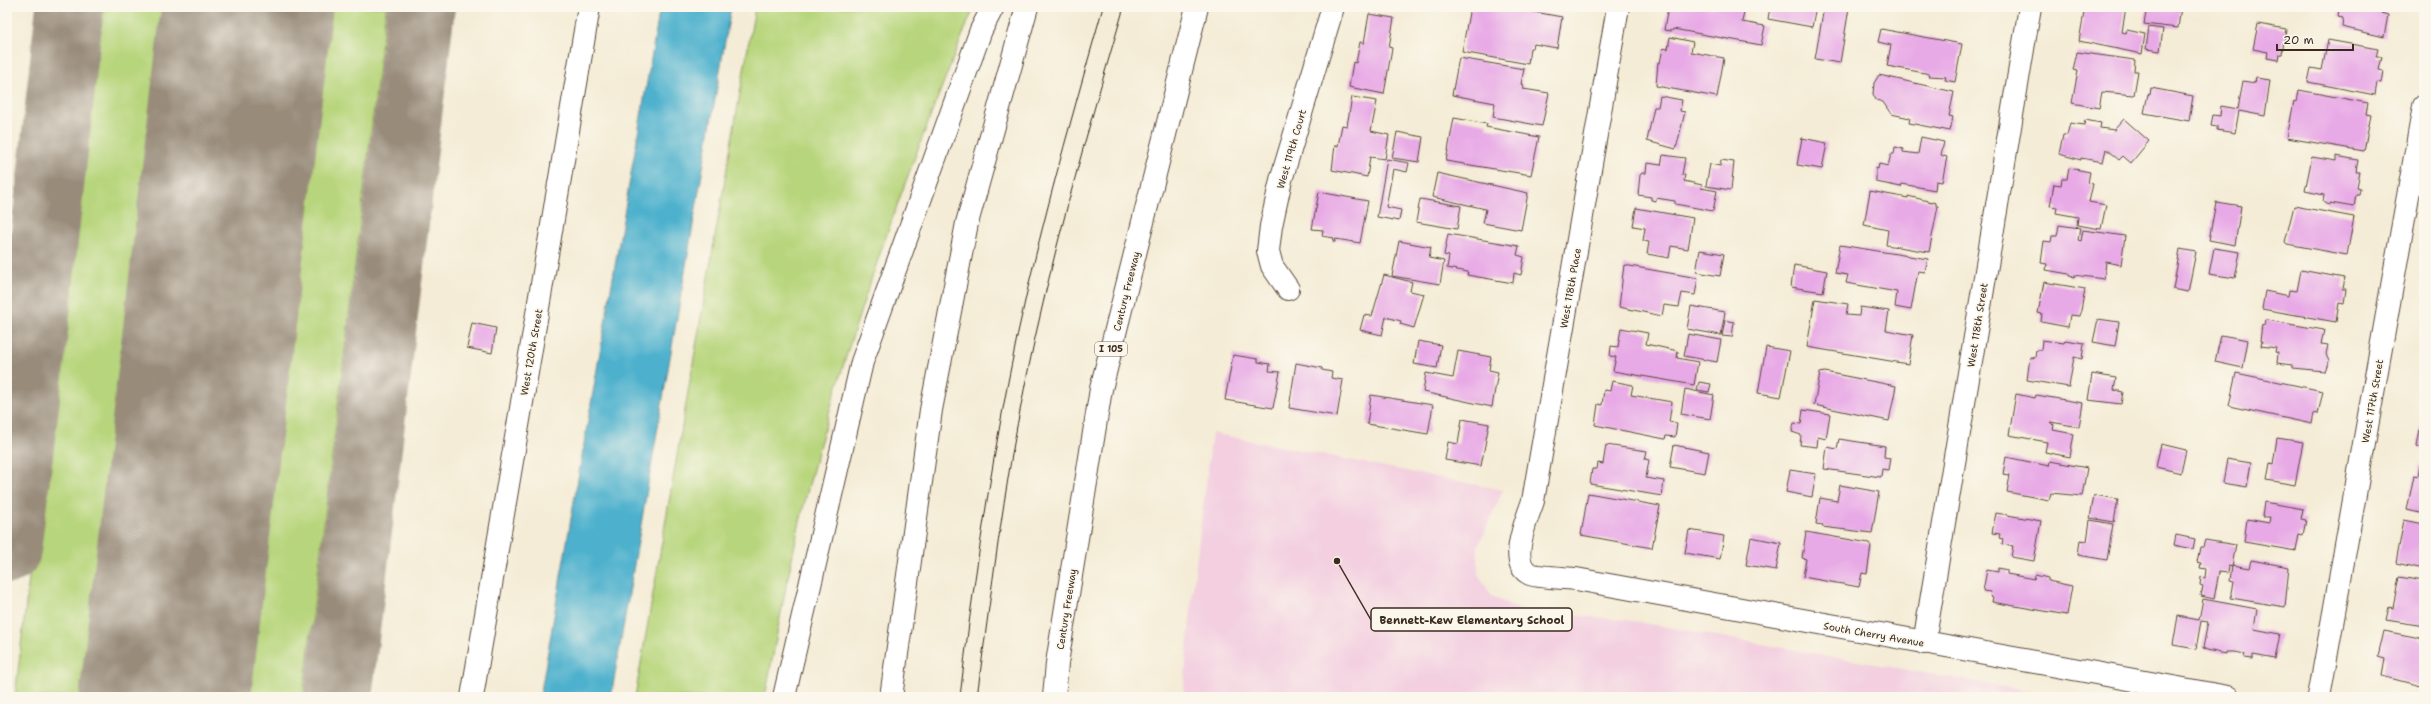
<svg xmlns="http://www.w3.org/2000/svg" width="2431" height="704" font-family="'Shantell Sans',sans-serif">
<rect width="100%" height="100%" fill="#fbf7ec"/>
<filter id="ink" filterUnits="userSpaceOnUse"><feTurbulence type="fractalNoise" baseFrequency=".025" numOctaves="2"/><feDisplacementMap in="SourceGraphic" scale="8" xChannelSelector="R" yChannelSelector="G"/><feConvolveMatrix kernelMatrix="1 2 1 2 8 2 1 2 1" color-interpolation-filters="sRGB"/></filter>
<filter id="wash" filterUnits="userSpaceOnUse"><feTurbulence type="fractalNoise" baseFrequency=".012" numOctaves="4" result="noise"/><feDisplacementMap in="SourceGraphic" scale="16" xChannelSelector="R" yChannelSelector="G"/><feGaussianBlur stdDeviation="0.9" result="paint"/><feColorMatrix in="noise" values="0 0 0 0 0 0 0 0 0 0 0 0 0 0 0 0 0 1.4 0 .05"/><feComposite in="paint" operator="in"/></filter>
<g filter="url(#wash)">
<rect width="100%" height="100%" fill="#f4ecd6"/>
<!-- built -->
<path fill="#f3cfe0" d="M1212 433 1503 490 1478 547V574L1492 596 1520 610 1553 621 1570 615 1627 620 2060 697H1183L1192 597Z"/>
<!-- green -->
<g fill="#b7d57b" stroke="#79804c">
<path d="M96 7H172L91 697H15Z"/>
<path d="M316 7H386L303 697H234Z"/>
<path d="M755 7H974C911 160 854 317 811 477 792 549 779 624 765 697H635Z"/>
</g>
<!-- water -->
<path fill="#4eb1cd" stroke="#446e76" d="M660 7H731L611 697H540Z"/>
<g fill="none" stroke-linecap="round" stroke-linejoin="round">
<!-- taxiway -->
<g stroke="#988b7a" stroke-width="68">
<path d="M7 550 31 358 70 7"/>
<path d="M338 697 421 7"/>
</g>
<!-- runway -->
<path stroke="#988b7a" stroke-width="171" d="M165 697 247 7"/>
</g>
<g id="blocks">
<!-- building -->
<g fill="#e8aae6">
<path d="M1470 7H1507L1562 17 1557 48 1534 44 1533 48H1530L1528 64 1462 52Z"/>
<path d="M1542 7H1558L1557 10Z"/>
<path d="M1668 7H1745L1742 22 1765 26 1761 45 1673 29 1672 31 1664 30Z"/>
<path d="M1770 7H1816L1812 27 1768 19Z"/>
<path d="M1824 7 1849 8 1840 63 1815 59Z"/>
<path d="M2085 7H2126L2122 32 2126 33 2127 30 2145 34 2142 54 2079 41Z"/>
<path d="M2147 7H2181L2178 28 2144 24Z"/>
<path d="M2339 7 2382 9 2381 13 2388 15 2384 37 2342 27 2343 18 2338 17Z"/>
<path d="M1369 14 1394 18 1389 47 1392 48 1384 94 1349 87 1353 62 1356 63 1360 42 1364 43Z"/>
<path d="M2258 24 2286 29 2282 54H2280L2279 60 2267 58 2268 52 2253 49Z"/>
<path d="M2149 27 2163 29 2160 51 2146 49Z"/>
<path d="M1881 29 1962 44 1955 82 1945 80 1946 77 1929 76 1930 74 1887 66 1891 45 1878 42Z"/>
<path d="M1670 37 1693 42 1691 52 1724 58 1717 97 1656 86 1658 62 1660 63 1663 48 1668 49Z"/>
<path d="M2328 40 2378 49 2376 57H2382L2379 70 2383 71 2381 83 2377 82 2375 95 2308 82 2311 68 2322 70Z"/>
<path d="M2077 52 2135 60 2134 71H2138L2134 95 2102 92 2099 108 2072 103 2078 71 2073 70Z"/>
<path d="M1459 58 1524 69 1521 84 1524 85 1523 89 1549 93 1542 126 1493 117 1495 103 1452 95Z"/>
<path d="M1879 75 1954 92 1949 116 1953 117 1950 131 1909 123 1910 118 1891 114 1883 102 1876 100 1873 94 1874 83Z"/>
<path d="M2256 78 2270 80 2265 116 2239 111 2235 133 2217 130V126L2211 125 2213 115 2220 116 2221 106 2238 109 2243 81 2255 83Z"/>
<path d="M2151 88 2193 96 2189 121 2144 113 2148 94 2150 95Z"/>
<path d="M2299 90 2368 103 2366 114 2371 115 2364 151 2287 138 2294 101 2297 102Z"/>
<path d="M1660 96 1682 100 1680 111 1685 112 1676 149 1647 141 1654 107H1658Z"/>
<path d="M1352 97 1377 101 1371 131 1389 135 1385 159 1370 157 1367 177 1332 170 1335 145 1338 146 1342 125 1347 126Z"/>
<path d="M1454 118 1487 124 1486 127 1539 137 1531 175 1446 161Z"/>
<path d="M2124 119 2149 141 2131 163 2123 156 2119 160 2106 149 2103 162 2081 158V160L2059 154 2063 135H2067L2070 123 2084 125 2085 120 2101 123 2100 128 2114 130Z"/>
<path d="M1397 132 1423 137 1419 162 1392 158Z"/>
<path d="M1921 137 1944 142 1941 155 1947 157 1942 182 1936 181 1935 190 1902 184 1901 187 1876 182V168L1878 169 1879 164 1888 166 1891 154H1894L1895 147 1903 149V152L1918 154Z"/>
<path d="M1802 138 1827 143 1822 169 1797 165Z"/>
<path d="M1663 155 1685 158 1682 175H1685L1684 181 1702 185 1701 188 1717 191 1713 211 1675 204V201L1656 198V201L1651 200V197L1638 195 1640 175 1642 173H1646L1647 163 1661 165Z"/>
<path d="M2336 156 2358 160 2356 172H2360L2357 187 2360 188 2359 194H2356L2354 207 2330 203V205L2326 204 2323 202 2324 195 2305 191 2312 157 2336 161Z"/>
<path d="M1387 159 1409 163 1407 172 1393 169 1386 207 1401 210 1399 221 1377 217Z"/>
<path d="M1721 160 1734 162 1731 190 1706 186 1710 164 1720 166Z"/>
<path d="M2069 168 2090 172 2088 183 2093 184 2089 202 2106 205 2101 229 2077 225 2078 217 2056 213 2057 207 2050 206 2054 184 2061 185 2062 179H2067Z"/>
<path d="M1437 173 1528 193 1521 230 1483 223 1486 209 1432 197Z"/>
<path d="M1870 191 1908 198V196L1936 203V206H1938L1929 252 1886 245 1888 230 1864 225Z"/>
<path d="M1319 192 1368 201 1360 243 1336 239 1335 242H1333L1334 238 1322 236 1323 230 1312 229Z"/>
<path d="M1420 199 1461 206 1457 229 1416 222Z"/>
<path d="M2216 202 2241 206 2235 245 2209 240Z"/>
<path d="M2294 206 2354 217 2347 255 2287 244 2285 242Z"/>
<path d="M1636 208 1693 218 1688 249 1671 246 1669 258 1647 254 1649 242 1643 241 1645 228 1633 226Z"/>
<path d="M2059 225 2080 228 2078 240 2081 241 2083 230 2125 236 2121 265 2106 262 2104 279 2074 275V277L2069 276V274L2046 270 2047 264 2041 263 2044 241 2051 242 2052 236H2057Z"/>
<path d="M1448 234 1519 246 1517 255 1524 257 1521 275 1514 273 1513 283 1467 275 1468 272 1447 268 1449 256 1444 255Z"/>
<path d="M1399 241 1431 247 1429 258 1444 261 1440 284 1392 276Z"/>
<path d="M1840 245 1928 259 1925 272 1918 271 1911 310 1895 307 1897 292 1846 283 1848 275 1835 273Z"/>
<path d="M2214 248 2240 252 2235 278 2209 274Z"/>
<path d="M2180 249 2196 252 2188 292 2173 289Z"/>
<path d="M1700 250 1724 254 1720 276 1696 272Z"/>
<path d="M1624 265 1698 278 1695 295 1682 293 1679 307 1664 305 1662 316 1619 307Z"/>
<path d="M1794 265 1827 271 1823 292 1791 287Z"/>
<path d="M2301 270 2344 278 2342 289H2346L2344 304 2339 303 2336 322 2262 309 2265 291 2288 296 2289 290 2297 291Z"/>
<path d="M1384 275 1412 282 1410 291 1424 294 1414 328 1400 324 1401 321 1386 317 1382 335 1360 330 1364 315 1372 316Z"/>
<path d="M2044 282 2085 289 2080 316 2070 315 2068 327 2041 322 2042 314 2038 313Z"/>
<path d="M1815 299 1848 304 1846 315 1859 316 1860 307 1889 311 1886 330 1913 335 1908 364 1807 347Z"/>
<path d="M1691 306 1725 312 1721 335 1687 329Z"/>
<path d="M2098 319 2119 322 2115 346 2093 342Z"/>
<path d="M1725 320 1734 322 1732 337 1722 336Z"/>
<path d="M2266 320 2324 330 2321 344 2328 345 2326 354 2329 360 2325 371 2292 368V365L2277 363 2278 353 2275 352 2276 348 2261 346 2262 341H2260L2262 325 2265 326Z"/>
<path d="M472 323 496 328 492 353 467 348Z"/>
<path d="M1621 328 1648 333 1646 344 1678 351 1677 358 1698 362 1694 385 1613 371 1616 357 1610 356 1611 346 1618 347Z"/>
<path d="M1688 334 1721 340 1717 362 1684 356Z"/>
<path d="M2221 335 2248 340 2243 368 2215 362Z"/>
<path d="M2042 340 2064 343 2065 340 2084 343 2082 359 2074 357 2069 387 2027 380 2030 357 2035 358 2036 350H2041Z"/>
<path d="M1418 341 1441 345 1437 368 1414 364Z"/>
<path d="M1766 347 1790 351 1781 397 1758 393Z"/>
<path d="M1458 351 1491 357 1489 370 1498 372 1492 407 1423 392 1426 373 1453 378Z"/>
<path d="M1233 355 1258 359V362L1270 364 1269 371 1280 372 1273 408 1225 400Z"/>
<path d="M1296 363 1322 368V370L1332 372 1331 378 1343 380 1337 416 1289 408Z"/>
<path d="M1825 372 1896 386 1889 421 1814 405 1820 373Z"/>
<path d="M2236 373 2323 391 2318 414 2314 413 2312 424 2229 406Z"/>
<path d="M2092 374 2116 378 2114 390 2123 392 2121 404 2088 400Z"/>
<path d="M1612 381 1633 385 1631 395 1672 402 1669 422 1677 423 1675 437 1666 436 1665 439 1595 425 1598 404 1602 405 1604 390 1610 391Z"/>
<path d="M1699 382 1711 384 1709 392 1697 390Z"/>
<path d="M1685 389 1714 395 1710 419 1681 414Z"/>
<path d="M2016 394 2035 398 2036 395 2083 403 2079 427 2051 422 2054 425 2053 430 2074 434 2070 457 2045 452 2047 442 2009 435Z"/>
<path d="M1371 395 1433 405 1428 434 1367 424Z"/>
<path d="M1803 410 1830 414 1826 439 1818 437 1817 447 1800 445 1801 435 1792 432 1794 423 1801 424Z"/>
<path d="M1462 419 1489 424 1481 466 1445 460 1448 442 1458 444Z"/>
<path d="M2421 424 2424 425V448L2417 446Z"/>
<path d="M2277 438 2303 442 2295 485 2267 480 2270 463 2273 464Z"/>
<path d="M1839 439 1885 446 1884 457 1890 458 1888 470 1882 469 1881 477 1824 469 1827 447 1837 449Z"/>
<path d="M2161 444 2186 450 2181 473 2156 467Z"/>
<path d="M1606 445 1647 451 1645 459 1649 460 1646 478 1664 481 1662 496 1590 484 1592 469H1597L1598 463 1603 464Z"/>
<path d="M1674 445 1709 452 1705 473 1670 467Z"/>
<path d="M2006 457 2049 466 2050 461 2087 468 2082 496 2051 493 2049 500 2007 492 2010 475 2003 474Z"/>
<path d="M2227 459 2251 463 2247 487 2223 483Z"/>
<path d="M2420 465H2424V514L2407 510 2414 475 2418 476Z"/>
<path d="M1790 470 1816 474 1812 497 1786 492Z"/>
<path d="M1840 485 1879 492 1872 533 1822 527 1823 525 1816 524 1820 498 1837 501Z"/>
<path d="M1588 493 1660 506 1652 548 1581 535Z"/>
<path d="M2094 495 2118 499 2114 522 2090 518Z"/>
<path d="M2264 502 2303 509 2301 519 2306 520 2303 535 2299 534 2296 551 2244 542 2247 519 2269 523 2270 517H2262Z"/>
<path d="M1996 513 2041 521 2034 561 2011 557 2013 546 2002 544 2003 539 1999 538 2000 534 1992 533Z"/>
<path d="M2090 520 2113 524 2107 560 2078 555 2080 540 2087 541Z"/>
<path d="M2404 520 2424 524V569L2396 563Z"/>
<path d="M1689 530 1724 536 1720 559 1685 553Z"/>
<path d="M1806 532 1869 543 1871 546 1867 574 1862 573 1859 587 1803 577 1806 559 1802 558Z"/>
<path d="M2176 535 2195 539 2193 549 2174 545Z"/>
<path d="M1751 537 1781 543 1776 570 1746 565Z"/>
<path d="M2205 540 2236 545 2232 566 2229 565 2228 573 2219 572 2214 599 2201 596 2203 586 2200 585 2201 577 2205 578 2206 569 2200 568 2201 563 2197 562 2200 547H2203Z"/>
<path d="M2251 560 2289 567 2285 607 2231 598 2234 582 2230 581 2232 565 2249 568Z"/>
<path d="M1998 568 2007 570V574L2034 579 2035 575 2048 578V581L2072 586 2067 615 1992 602 1993 597 1990 596 1991 592 1983 591 1987 570 1998 572Z"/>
<path d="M2399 577 2424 581V626L2386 620 2389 607 2393 608Z"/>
<path d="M2203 599 2257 609 2254 629 2280 634 2275 659 2253 655V659L2244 658 2245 654 2234 652H2226V654L2207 650 2203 648 2208 622 2201 621 2196 649 2173 645 2178 616 2199 620Z"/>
<path d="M2384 631 2420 638V640L2424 641V687L2382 676 2385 659 2378 657Z"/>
</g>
</g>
</g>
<g filter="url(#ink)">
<use href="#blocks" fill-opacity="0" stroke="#57473a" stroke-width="1"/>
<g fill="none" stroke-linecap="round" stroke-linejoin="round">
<!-- street casing -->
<g stroke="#57473a" stroke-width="24">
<g id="street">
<path d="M1618 7 1533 501C1527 519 1507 563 1530 574 1536 577 1567 578 1576 579L2228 697"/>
<path d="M1288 289 1272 266 1268 251 1271 226 1281 180 1333 7"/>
<path d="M1924 643 2030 7"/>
<path d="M2319 697 2424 106"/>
</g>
</g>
<!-- secondary casing -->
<g stroke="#57473a" stroke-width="24">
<path id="secondary" d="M472 697 589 7"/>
</g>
<!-- highway casing -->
<g stroke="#57473a" stroke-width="24">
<g id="highway">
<path d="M784 697 862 362 981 30 993 7"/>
<path d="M891 697 931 410 967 223 1027 7"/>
<path d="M1054 697 1057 663 1101 389 1197 7"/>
</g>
</g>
<!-- street -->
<use href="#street" stroke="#fff" stroke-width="22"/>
<!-- secondary -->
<use href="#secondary" stroke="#fff" stroke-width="22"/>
<!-- highway -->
<use href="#highway" stroke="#fff" stroke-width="22"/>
<!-- tram -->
<g stroke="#3b2a1e" stroke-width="1">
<path d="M960 697C972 591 988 486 1008 382 1032 255 1068 131 1103 7"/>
<path d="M977 697C991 593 1004 488 1025 385 1051 257 1087 132 1124 7"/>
</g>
</g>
</g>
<g text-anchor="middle" stroke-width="3.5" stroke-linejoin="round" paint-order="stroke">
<!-- shield labels -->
<rect fill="#fbf7ec" stroke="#75685c" stroke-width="1" x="1095" y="342" width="32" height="14" rx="3"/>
<g font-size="9" font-weight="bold" fill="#3b2a1e">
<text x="1111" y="352">I 105</text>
</g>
<!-- street labels -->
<g font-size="10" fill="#3b2a1e" stroke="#fbf7ec">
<text transform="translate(1291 149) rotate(-74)" y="4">West 119th Court</text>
<text transform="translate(1570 288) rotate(-80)" y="4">West 118th Place</text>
<text transform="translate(1126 291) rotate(-76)" y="4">Century Freeway</text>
<text transform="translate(1977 325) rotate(-81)" y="4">West 118th Street</text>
<text transform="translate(531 352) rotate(-80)" y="4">West 120th Street</text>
<text transform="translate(2372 401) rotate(-80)" y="4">West 117th Street</text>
<text transform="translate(1066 609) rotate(-81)" y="4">Century Freeway</text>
<text transform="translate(1874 634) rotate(10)" y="4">South Cherry Avenue</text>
</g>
</g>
<!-- callouts -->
<path fill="none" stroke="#3b2a1e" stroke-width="1.5" d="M1337 561L1371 620"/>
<circle fill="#3b2a1e" stroke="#fbf7ec" stroke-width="1.5" cx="1337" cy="561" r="4"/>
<rect fill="#fbf7ec" stroke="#3b2a1e" stroke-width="1.5" x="1371" y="608" width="201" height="23" rx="4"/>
<g font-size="11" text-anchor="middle" font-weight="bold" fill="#3b2a1e">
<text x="1472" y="624">Bennett-Kew Elementary School</text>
</g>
<!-- margin -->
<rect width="2431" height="704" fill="none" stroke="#fbf7ec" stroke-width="24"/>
<!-- scale -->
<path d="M2277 44v6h76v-6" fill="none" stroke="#3b2a1e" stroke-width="2"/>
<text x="2283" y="44" font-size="12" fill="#3b2a1e" stroke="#fbf7ec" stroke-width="3" paint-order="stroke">20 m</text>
</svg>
